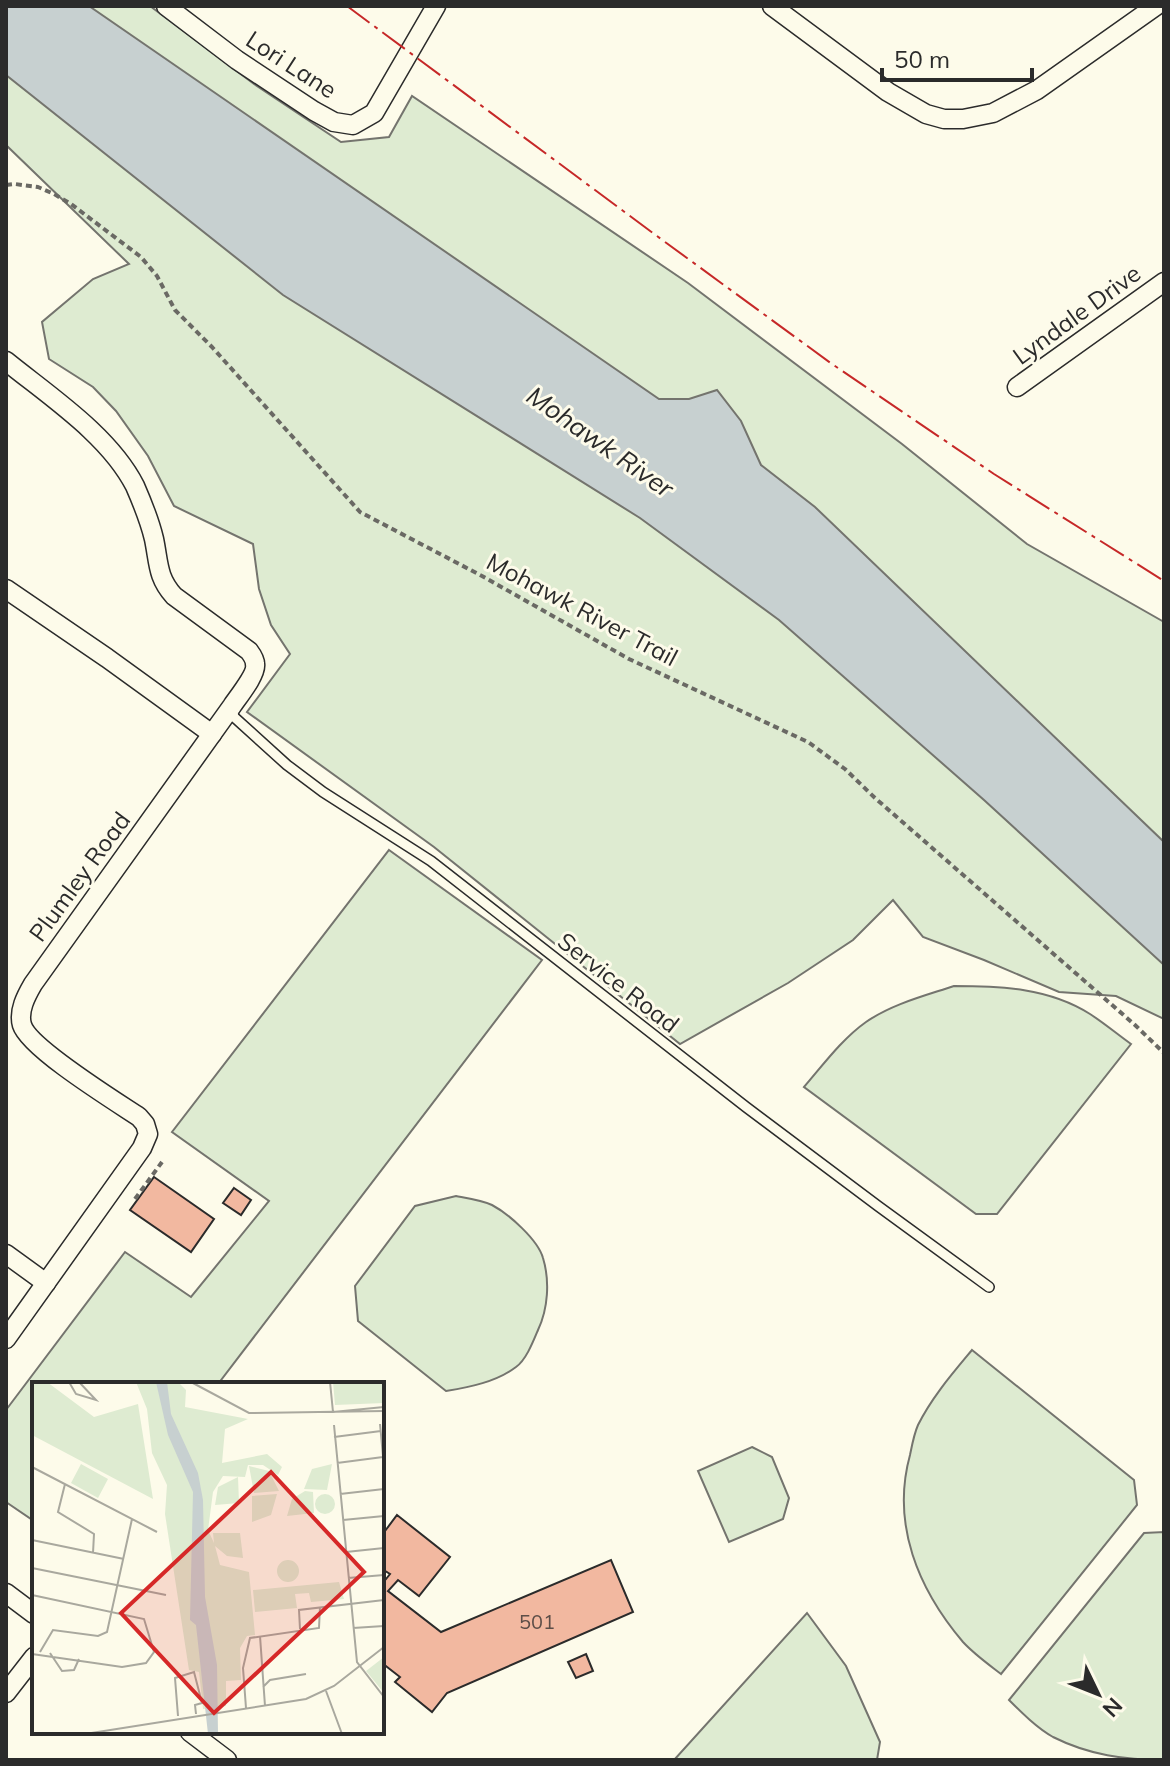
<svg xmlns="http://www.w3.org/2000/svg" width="1170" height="1766" font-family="Mulish,sans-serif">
<rect width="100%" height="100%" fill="#fdfbea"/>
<!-- green -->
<g fill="#deebd1" stroke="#74746e" stroke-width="2">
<path d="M47 6H150L254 84 341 142 389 137 412 96 688 283 902 444 1027 544 1164 622V1019L1116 996 1059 992 984 960 923 937 893 900 853 940 788 983 680 1044 434 847 247 712 290 654 271 625 259 589 253 544 174 506 148 456 116 411 93 387 49 359 42 322 93 279 129 264 6 145V64Z"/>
<path d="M389 850 542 960 218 1384H34V1521L6 1502V1410L125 1252 191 1297 269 1201 172 1132Z"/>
<path d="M954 986C1001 986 1049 988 1090 1014 1104 1023 1117 1034 1131 1044L997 1214H976L804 1087C823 1065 842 1039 866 1022 892 1004 924 996 954 986Z"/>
<path d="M456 1196C467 1198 482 1200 492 1205 509 1214 538 1240 543 1258 550 1281 548 1309 538 1330 533 1342 526 1360 516 1367 496 1382 470 1387 446 1391L358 1321 355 1286 415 1206Z"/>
<path d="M972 1350 1134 1480 1137 1505 1001 1674C988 1664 974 1654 963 1642 918 1589 891 1524 910 1455 912 1445 914 1434 918 1425 932 1397 952 1374 972 1350Z"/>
<path d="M752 1447 772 1457 789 1498 783 1519 729 1542 698 1471Z"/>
<path d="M1164 1532V1760C1125 1760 1089 1755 1053 1737 1037 1728 1022 1713 1009 1700L1144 1533Z"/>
<path d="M807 1613 846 1666 880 1742 877 1760H674Z"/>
</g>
<!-- water -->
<path fill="#c7d0d0" stroke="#74746e" stroke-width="2" d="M6 6H89L659 399H689L717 390 741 421 761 465 815 507 1164 842V965L984 800 779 620 640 518 283 295 6 75Z"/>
<!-- building -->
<g fill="#f2b8a0" stroke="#2b2b2b" stroke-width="2">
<path d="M154 1177 214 1219 191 1252 130 1210Z"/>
<path d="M234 1188 251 1200 241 1215 223 1203Z"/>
<path d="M397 1515 450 1557 419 1596 398 1580 388 1591 441 1632 611 1560 633 1612 447 1693 432 1712 395 1682 400 1677 382 1663V1584L390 1574 382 1569V1535Z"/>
<path d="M586 1654 593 1671 576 1678 568 1662Z"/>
</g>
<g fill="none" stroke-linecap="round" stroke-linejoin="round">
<!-- service casing -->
<g stroke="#2b2b2b" stroke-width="12">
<path id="service" d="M232 709 234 717 287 765 323 792 431 861 746 1107 878 1206 989 1287"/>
</g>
<!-- minor casing -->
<g stroke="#2b2b2b" stroke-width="21">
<g id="minor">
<path d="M166 6 237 60 314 111 334 122 353 125 374 113 436 6"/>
<path d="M772 6 888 92 926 114 944 119H963L993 113 1037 90 1156 6"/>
<path d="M6 361C49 396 109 435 135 486 142 502 150 522 154 539 159 563 157 577 174 596L249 651C252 655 255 659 255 664 257 674 238 697 232 706L33 984C26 996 18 1011 22 1025 29 1048 115 1101 139 1117L145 1124 148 1134 142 1148 6 1339"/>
<path d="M1017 387 1164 282"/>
<path d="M6 589 107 658 212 734"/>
<path d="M6 1254 46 1283"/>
<path d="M6 1593 34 1614"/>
<path d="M6 1693 34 1657"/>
<path d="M190 1732 227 1760"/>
</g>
</g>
<!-- path -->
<g stroke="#6a6964" stroke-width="4" stroke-dasharray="6 4" stroke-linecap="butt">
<path d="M6 185 15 184 38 187 54 194 71 204 141 257 157 276 175 310 212 347 360 512 482 576 629 659 808 742 845 769 875 798 1135 1025 1164 1053"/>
<path d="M135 1199 162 1162"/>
</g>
<!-- service -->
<use href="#service" stroke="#fdfbea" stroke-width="9"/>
<!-- minor -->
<use href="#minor" stroke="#fdfbea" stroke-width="18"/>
<!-- power -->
<path stroke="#c62828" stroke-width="2" stroke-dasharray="28 6 4 6" stroke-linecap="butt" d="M347 6 661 239 832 364 994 474 1164 581"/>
</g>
<g text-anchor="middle" stroke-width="6" stroke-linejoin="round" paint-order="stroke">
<!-- number labels -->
<g font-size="20" fill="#5d4e48">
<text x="537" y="1629">501</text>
</g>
<!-- street labels -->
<g font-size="24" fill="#2b2b2b" stroke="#fdfbea">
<text transform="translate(291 65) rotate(33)" y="8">Lori Lane</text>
<text transform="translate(1077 315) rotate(-36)" y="8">Lyndale Drive</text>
<text transform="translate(582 610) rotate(28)" y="8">Mohawk River Trail</text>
<text transform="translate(80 877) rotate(-54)" y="8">Plumley Road</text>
<text transform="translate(618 983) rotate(38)" y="8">Service Road</text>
</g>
<!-- water labels -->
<g font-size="26" font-style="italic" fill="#2b2b2b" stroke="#fdfbea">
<text transform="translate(600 442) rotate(35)" y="9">Mohawk River</text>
</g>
</g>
<!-- overview -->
<g transform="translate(32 1382)">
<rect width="352" height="352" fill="#fdfbea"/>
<path d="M0 0H15L62 35 106 22 121 117 0 53ZM104 0H146L154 8 153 25 216 37 193 47 190 81 235 72 250 85 246 93 231 83H216L213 95 191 94 181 110 176 148 182 161 181 151H208L211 176 195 174 183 164 188 183 217 190 223 253 215 254 208 266 209 298 194 299V324L171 327 167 290 157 288 133 132 135 103 120 71 115 27ZM301 0H352V21L303 23ZM49 82 76 97 66 116 39 101ZM300 82 295 108 272 107 280 87ZM217 84 237 89 247 109 222 111ZM206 95 207 121 183 123 186 105ZM273 109 281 110 282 131 255 134 260 117ZM283 122a10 10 0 1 1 20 0a10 10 0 1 1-20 0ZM245 112 239 133 220 140V114ZM245 189a11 11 0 1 1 22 0a11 11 0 1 1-22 0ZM307 200 312 217 279 220 277 211 263 212 265 226 223 230 221 208ZM352 275V311L334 289Z" fill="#deebd1"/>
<path d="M124 0H135L139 32 166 91 171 118 173 215 185 283 186 352H176L164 243 158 238 161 110 136 53Z" fill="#c7d0d0"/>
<path fill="none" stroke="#a9a89e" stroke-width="2" d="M37 0 44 12 64 18 47 0M159 0 217 31 352 29M298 0 301 30M301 30 352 25M348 42 352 85M302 43 325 280 352 315M302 55 349 49M305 81 351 75M0 85 125 150M33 102 26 130 62 152 61 171M308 112 352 107M311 138 352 134M0 158 92 177M314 170 352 166M0 186 134 213M316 196 352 193M0 213 112 237 122 270 114 281 90 285 0 272M321 246 352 244M268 247 267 228 352 218M228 254 233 324M8 270 21 248 66 254 75 250 100 137M18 271 30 289 42 288 47 277M231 305 238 298 274 292M294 309 310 352M214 326 211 286 218 256 287 246 288 225M146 334 143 296 162 290 170 321 163 323 164 332M53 352 274 317 302 304 352 265"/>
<path fill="#d62828" fill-opacity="0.15" stroke="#d62828" stroke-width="4" d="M239 90 332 190 182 331 89 231Z"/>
<rect width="352" height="352" fill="none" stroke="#2b2b2b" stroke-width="4"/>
</g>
<!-- border -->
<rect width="1170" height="1766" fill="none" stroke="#2b2b2b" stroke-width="16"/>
<!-- north arrow -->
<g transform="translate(1098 1694) rotate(133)" stroke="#fdfbea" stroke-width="6" paint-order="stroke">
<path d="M0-6L14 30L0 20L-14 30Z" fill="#2b2b2b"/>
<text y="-12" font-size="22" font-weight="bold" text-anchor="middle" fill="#2b2b2b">N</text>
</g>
<!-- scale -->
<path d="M882 68v12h150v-12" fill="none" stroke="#2b2b2b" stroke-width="4"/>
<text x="894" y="68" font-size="24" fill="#2b2b2b" stroke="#fdfbea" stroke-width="6" paint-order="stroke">50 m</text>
</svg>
